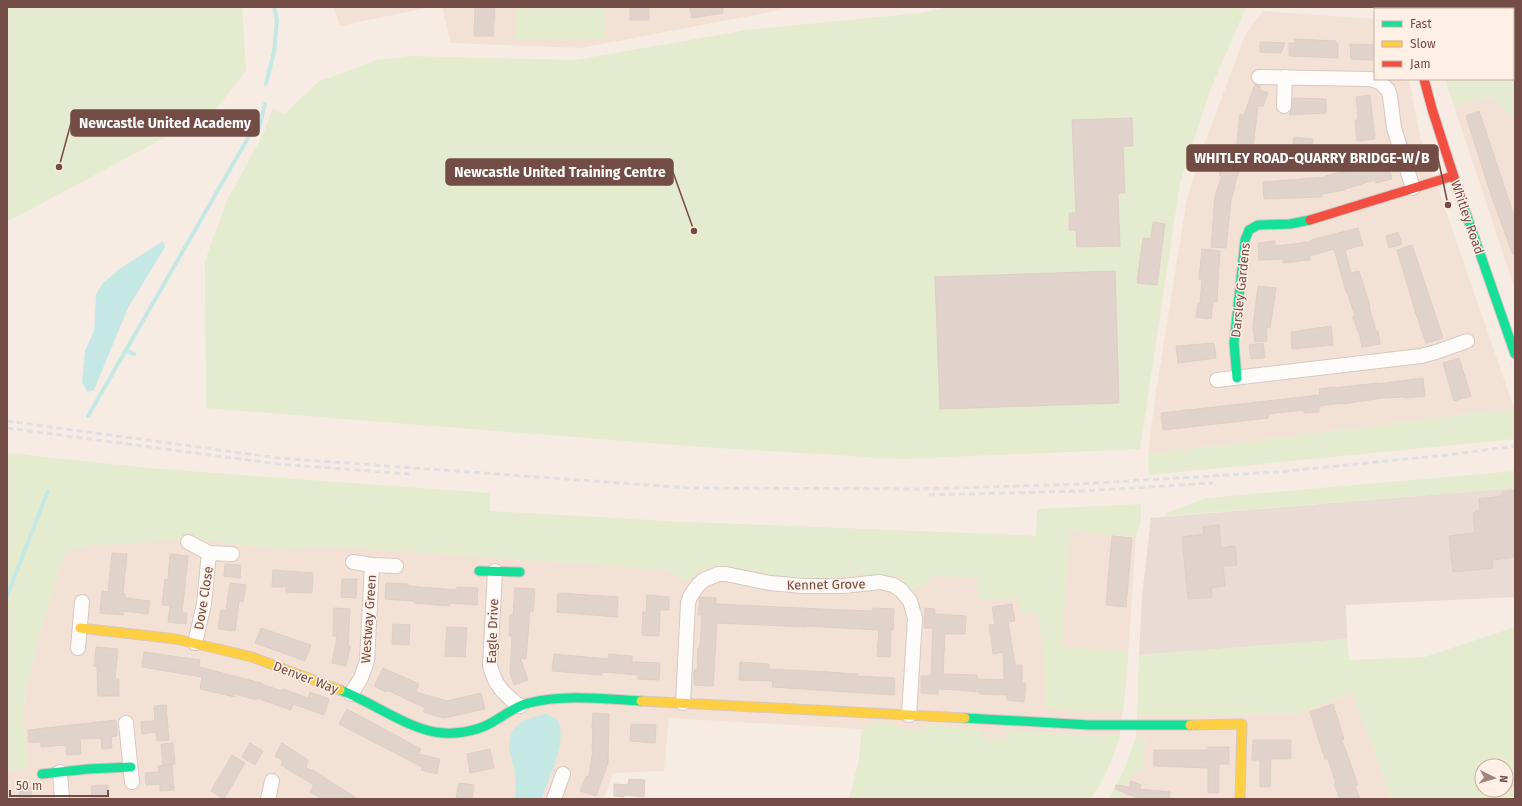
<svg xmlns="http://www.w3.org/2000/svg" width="1522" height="806" font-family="'Fira Sans',sans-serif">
<rect width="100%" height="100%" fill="#f6ece4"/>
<!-- residential -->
<g fill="#f4e1d5">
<path d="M334 7H431L340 26Z"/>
<path d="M442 7H781V10L581 48 451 43Z"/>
<path d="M1263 11 1375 19V79H1409L1420 136 1514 408 1148 454 1156 391 1187 199 1203 148 1245 35Z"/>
<path d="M1492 97 1515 119V290L1454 106Z"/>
<path d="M77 521 684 522 1037 536 1070 532 1136 537 1126 685 1120 735 1112 759 1103 779 1091 799H849L859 761 862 729 669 718 664 771 613 773 604 799H7V773L10 770 28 768 23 712 28 684 39 637 57 576Z"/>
<path d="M1353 693 1391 799H1120L1129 779 1143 767 1146 737H1136L1137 716 1295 714Z"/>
</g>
<!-- industrial -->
<path fill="#e8dcd5" d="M1515 488V597L1346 605 1347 639 1139 655 1142 596 1151 518Z"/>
<!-- green -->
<g fill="#e5ebce" fill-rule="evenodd">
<path d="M7 7H242L246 71 214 111 7 222Z"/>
<rect x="515" y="7" width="91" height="33"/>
<path d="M948 7H1246L1211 88 1180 183 1140 449 901 459 702 447 206 408 205 261 227 200 262 137 273 108 284 115 318 82 377 60 408 56 575 60 747 30 921 13Z"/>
<path d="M1429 7H1515V119L1492 97 1454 106 1445 79H1513V9H1429Z"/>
<path d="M1514 408 1515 411V439L1149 475 1148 454Z"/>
<path d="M7 453 158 469 490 493V511L684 522 1036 536 1037 509 1141 504V519L1136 537 1070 532 1062 646 1128 651 1123 712H1084L1045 708 1044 654 1037 613 1022 615 1018 598 1004 600 978 599V578L932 576 925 585 910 591 904 581 892 575 886 577 869 578 863 574 843 576 838 579H793L767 576 756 571 709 568 698 571 693 578 686 581 666 570 331 547 278 550 214 541 181 539 133 544 97 545 74 550 65 554 57 576 39 637 28 684 23 712 28 768 11 770 7 773Z"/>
<path d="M1515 471V488L1166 516V513L1207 498Z"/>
<path d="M1515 627V799H1391L1352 693 1295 714 1137 716 1139 655 1347 639 1349 660 1425 657ZM1482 766H1506V790H1482Z"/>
<path d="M874 722 895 723V728L926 730V725L981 729V737L1007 739V730L1081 735H1120C1113 758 1104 779 1091 799H849L859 761 862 729Z"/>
<path d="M1136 737H1146L1143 768 1129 779 1120 799H1108L1124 771Z"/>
</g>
<!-- water -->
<g fill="#c6e8e4">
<path d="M163 241 165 247 128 308 94 390 87 392 82 382 85 351 94 331 96 294 103 283 121 268Z"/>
<path d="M545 714C549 715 556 717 558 721 568 739 548 781 541 799H515C516 788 516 779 514 768 513 761 509 754 509 746 509 724 526 718 545 714Z"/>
</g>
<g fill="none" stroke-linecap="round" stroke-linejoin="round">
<!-- stream -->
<g stroke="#c6e8e4" stroke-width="4">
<path d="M266 84 274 52 277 20 274 7"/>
<path d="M126 350 134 354"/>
<path d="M88 416 248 138 259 128 265 104"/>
<path d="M7 596 48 491"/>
</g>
</g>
<!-- building -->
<g fill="#e2d2cc" stroke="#dfcdc6">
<path d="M475 7H495L493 36H474Z"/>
<rect x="630" y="7" width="19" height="13"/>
<path d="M690 7H723V13L692 18Z"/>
<path d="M1295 39 1336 41V43H1338V58L1289 56V43H1295Z"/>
<path d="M1260 42 1285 43 1281 53 1260 52Z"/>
<path d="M1350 44 1375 45V60L1351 59Z"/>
<path d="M1255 84 1260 86V90L1268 93 1263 106H1258L1252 155 1245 154 1234 186 1235 187 1231 200 1226 248 1211 247 1215 196 1222 176 1219 175 1226 156 1235 159 1240 114 1244 115Z"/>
<path d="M1370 95 1375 139 1357 141 1355 120H1358L1356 97Z"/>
<path d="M1293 98 1326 99V113L1289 115 1292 107Z"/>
<path d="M1479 111 1515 219V254L1513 255 1491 195 1466 116Z"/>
<path d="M1132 118 1133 146H1123L1125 193H1118L1120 246 1077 247 1076 230H1069V213H1076L1072 120Z"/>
<path d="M1294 137 1313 139 1311 155 1292 153Z"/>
<path d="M1388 163 1392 179 1376 183 1375 180 1345 189V190L1322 194V197L1264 199 1263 182 1325 177V176L1362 167 1363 169Z"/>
<path d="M1153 222 1165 224 1157 285 1137 283 1143 238 1151 239Z"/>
<path d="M1358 228 1363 245 1345 250 1351 273 1359 271 1370 306 1369 307 1376 331H1378L1380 344 1362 347 1359 331 1358 332 1353 317 1355 316 1347 292H1346L1334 249 1309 256 1310 260 1283 263V259L1259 260 1258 243 1275 241V246L1311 242V240Z"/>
<path d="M1398 232 1402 244 1389 248 1386 236Z"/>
<path d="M1412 245 1443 338 1426 343 1416 314 1397 250Z"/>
<path d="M1202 249 1220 251 1217 302H1213L1211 319 1196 317 1198 303H1200L1202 279H1199Z"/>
<path d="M1115 271 1119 403 940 409 935 277Z"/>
<path d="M1258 286 1276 288 1270 328 1266 327 1267 341 1255 342 1253 326Z"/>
<path d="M1331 326 1333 345 1292 349 1291 332Z"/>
<path d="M1214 343 1216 358 1178 363 1176 346Z"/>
<path d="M1263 343 1265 358 1251 359 1249 345Z"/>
<path d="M1459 358 1471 396 1454 401 1443 363Z"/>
<path d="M1423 378 1425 396 1405 398 1404 397 1382 398 1343 404V403L1319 406V412L1304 413V410L1268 414V418L1163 430 1161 413 1320 395 1319 389 1335 387V388L1377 383V384Z"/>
<path d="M1515 490V557L1492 560 1493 568 1453 572 1449 536 1475 533 1473 513 1480 510 1479 499 1502 496V492Z"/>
<path d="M1219 525 1221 548 1235 546 1237 565 1223 566 1225 586 1211 588 1212 597 1188 599 1182 537 1204 534 1203 527Z"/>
<path d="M1112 536 1132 538 1126 607 1106 605Z"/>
<path d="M112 553 127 554 123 593 125 594V598L150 601 148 614 124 611 123 615 100 613 102 591 108 592Z"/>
<path d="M170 554 188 556 182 613H187L186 624 168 622 170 606 162 605 165 579 168 580Z"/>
<path d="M225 564 241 565 240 578 224 576Z"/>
<path d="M273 570 313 573 312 593 286 592V587H272Z"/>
<path d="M342 579H357L356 598 341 597Z"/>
<path d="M230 583 246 585 243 602 239 601 235 631 218 629 221 610H226Z"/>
<path d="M386 583 408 584V586L457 590V587L478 588 477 605 450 603V606L414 603V601L385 599Z"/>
<path d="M515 588 535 589 533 611H530L526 659 520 658 528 680 514 685 510 673 512 636H509L510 615H513Z"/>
<path d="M558 593 618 597 617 617 557 612Z"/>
<path d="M647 595 669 597V610H660L659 636 642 635 643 612H646Z"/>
<path d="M700 597 716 598V604L843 610 873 611V608L894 609 893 630 891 629 890 657 877 656 879 630 825 627 806 626V627L717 623 713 686 694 685V670H697L698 648H700L702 615H698Z"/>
<path d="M1012 604 1015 621 1008 622 1015 665H1022V683H1026L1024 702 1007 700V695L980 694V692L959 690 938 689V694L921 693V676H931L933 628H924L925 608 935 609V614L966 616 965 634H945L943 674 977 675V679L1004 680 1003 652 993 654 989 625 995 624 992 607Z"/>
<path d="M334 608 350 609 348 646H350L346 666 332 663 337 636H333Z"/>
<path d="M393 624 410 625 409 645 392 644Z"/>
<path d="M447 627 467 628 465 657 445 656Z"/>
<path d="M261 628 311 645 305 661 255 643Z"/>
<path d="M96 647 118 649 115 679H119V696H98L97 667 94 666Z"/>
<path d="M144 652 200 660 199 667 261 683V684L282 691 283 689 308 698 310 692 329 699 324 715 293 704 291 710 257 698 256 700 235 694V697L200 689 202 677 142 667Z"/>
<path d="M554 654 608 659 609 654 632 656V662L660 663 659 680 638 679V675L603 672 602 675 552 671Z"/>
<path d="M740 662 769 664V669L829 672 858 674V676L895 678 894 695 772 687 773 681 739 680Z"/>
<path d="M383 668 419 684 416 692 447 701 481 693 485 709 444 718 423 712 425 708 387 690 386 692 374 686Z"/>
<path d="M1333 704 1344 739 1342 740 1358 785 1355 786 1360 799H1340L1334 784 1336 783 1328 759H1325L1310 712Z"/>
<path d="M166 705 169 740 157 741 156 732 142 734 141 722 155 721 154 706Z"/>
<path d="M347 709 421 749 418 754 440 759 437 774 421 770 422 767 339 724Z"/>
<path d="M593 713 609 714 608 763 596 796 580 791 586 776 589 777 593 749H592L593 729H592Z"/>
<path d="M116 720 117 736 111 737 112 748 102 749 101 738 80 739 81 754 67 755 66 745 41 747V742L29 743 28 730Z"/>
<path d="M631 724 656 725 655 743 630 741Z"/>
<path d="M1253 740H1291V759H1271L1270 787H1260V760H1252Z"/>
<path d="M173 743 175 764 163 765 161 744Z"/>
<path d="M250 743 263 751 255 765 242 757Z"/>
<path d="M282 743 308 760 306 768 314 771 358 799H322L310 792 314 785 281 765 283 761 275 756Z"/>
<path d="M1208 747H1229V764H1219V793H1208V768L1154 766V750H1208Z"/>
<path d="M490 749 494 768 470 773 467 754Z"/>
<path d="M232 755 245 763 224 799 211 791Z"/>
<path d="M172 765 174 790 160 791V784L146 785 145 773 159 772 158 766Z"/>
<path d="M629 779 645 780 644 797 624 795V797L614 796V784L628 785Z"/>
<path d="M1131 781 1141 785 1140 789 1170 792 1169 799H1140L1115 789 1116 785 1129 787Z"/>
<path d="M459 783 474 785 472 799H456Z"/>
<path d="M108 785 109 799H92L91 786Z"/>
<path d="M31 787 32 799H20L19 788Z"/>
</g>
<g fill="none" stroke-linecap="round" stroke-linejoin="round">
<!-- street casing -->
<g stroke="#d7c8c3" stroke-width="16">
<g id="street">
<path d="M1259 77 1370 79 1380 82 1388 90 1390 96 1394 128 1413 188"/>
<path d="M1284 106 1285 77"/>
<path d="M1217 380 1421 356 1436 352 1467 341"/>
<path d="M188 542 209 553 232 554"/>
<path d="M353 562 372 565 396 566"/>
<path d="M495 571 490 665C494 684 504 695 520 706"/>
<path d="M195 643 204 604 209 553"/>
<path d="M78 648 82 602"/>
<path d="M351 694 361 678 367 661 372 565"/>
<path d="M683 703 688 603 690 597 698 585 704 580 718 574H726L770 583 803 586H843L880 582 893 585 901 590 910 601 915 618 909 715"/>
<path d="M126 723 132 782"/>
<path d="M60 772 62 799"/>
<path d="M268 799 272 781"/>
<path d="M554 799 563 774"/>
</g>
</g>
<!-- fast casing -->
<g stroke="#d6c7c1" stroke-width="11">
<g id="fast">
<path d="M1461 199 1515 354"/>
<path d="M1237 378 1234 343 1245 240 1249 230 1258 225 1290 224 1310 220"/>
<path d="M479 571 520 572"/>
<path d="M340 690C370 701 405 727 435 732 453 735 475 732 491 723 504 716 515 706 529 703 565 694 605 699 641 701"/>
<path d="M965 718 1090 725H1190"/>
<path d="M42 774 88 769 131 767"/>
</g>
</g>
<!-- slow casing -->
<g stroke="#d6c7c1" stroke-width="11">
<g id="slow">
<path d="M1413 7V9"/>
<path d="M80 628 176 639 252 657 340 690"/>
<path d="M641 701 965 718"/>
<path d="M1190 725 1242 724 1240 799"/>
</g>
</g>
<!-- jam casing -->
<g stroke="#d6c7c1" stroke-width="11">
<g id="jam">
<path d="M1424 79 1432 109 1461 199"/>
<path d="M1310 220 1453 176"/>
</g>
</g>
<!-- street -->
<use href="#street" stroke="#fefcfb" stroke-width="14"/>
<!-- fast -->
<use href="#fast" stroke="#16e098" stroke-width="9"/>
<!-- slow -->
<use href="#slow" stroke="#ffcf43" stroke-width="9"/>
<!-- jam -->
<use href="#jam" stroke="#f24e42" stroke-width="9"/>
<!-- rail -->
<g stroke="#e2dfe3" stroke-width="3" stroke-dasharray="6 4" stroke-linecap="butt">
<path d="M7 421 278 458 689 488 923 489 1081 484 1277 472 1447 455 1515 446"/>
<path d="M7 428 278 464 410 474"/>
<path d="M929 495 1082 491 1213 483"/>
</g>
</g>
<g text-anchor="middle" stroke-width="3" stroke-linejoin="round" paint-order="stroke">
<!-- street labels -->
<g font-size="13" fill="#734d45" stroke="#ffefe4">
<text transform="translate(1468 217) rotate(71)" y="5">Whitley Road</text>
<text transform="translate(1240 290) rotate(-84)" y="5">Darsley Gardens</text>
<text transform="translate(826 584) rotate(-1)" y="5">Kennet Grove</text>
<text transform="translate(203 598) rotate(-81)" y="5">Dove Close</text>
<text transform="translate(368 619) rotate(-86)" y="5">Westway Green</text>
<text transform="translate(492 631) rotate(-88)" y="5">Eagle Drive</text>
<text transform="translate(306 677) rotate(21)" y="5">Denver Way</text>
</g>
</g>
<!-- callouts -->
<path fill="none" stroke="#734d45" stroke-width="1.5" d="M59 167L71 123M1448 205L1438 158M694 231L673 172"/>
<g fill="#734d45" stroke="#ffefe4" stroke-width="1.5">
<circle cx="59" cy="167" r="4"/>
<circle cx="1448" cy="205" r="4"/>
<circle cx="694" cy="231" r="4"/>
</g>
<g fill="#734d45" stroke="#734d45" stroke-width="1.5">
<rect x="71" y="110" width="188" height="26" rx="4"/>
<rect x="1187" y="145" width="251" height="26" rx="4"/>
<rect x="446" y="159" width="227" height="26" rx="4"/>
</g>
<g font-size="14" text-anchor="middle" font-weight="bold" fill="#fff">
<text x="165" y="128">Newcastle United Academy</text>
<text x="1312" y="163">WHITLEY ROAD-QUARRY BRIDGE-W/B</text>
<text x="560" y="177">Newcastle United Training Centre</text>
</g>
<!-- border -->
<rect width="1522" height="806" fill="none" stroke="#734d45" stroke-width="16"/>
<!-- legend -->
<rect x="1374" y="8" width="140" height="72" fill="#ffefe4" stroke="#c7aea4"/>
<rect x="1382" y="21" width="20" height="6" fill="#16e098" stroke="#c7aea4"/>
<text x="1410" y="28" font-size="12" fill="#734d45">Fast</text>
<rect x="1382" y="41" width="20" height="6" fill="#ffcf43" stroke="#c7aea4"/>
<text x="1410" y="48" font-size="12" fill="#734d45">Slow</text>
<rect x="1382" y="61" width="20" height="6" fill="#f24e42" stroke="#c7aea4"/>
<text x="1410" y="68" font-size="12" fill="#734d45">Jam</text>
<!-- north arrow -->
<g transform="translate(1494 778) rotate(95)"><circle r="19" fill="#ffefe4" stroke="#c7aea4"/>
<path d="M0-3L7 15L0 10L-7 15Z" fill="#a1857d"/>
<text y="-6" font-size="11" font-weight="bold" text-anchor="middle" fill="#734d45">N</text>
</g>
<!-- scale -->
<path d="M10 790v6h98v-6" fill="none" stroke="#734d45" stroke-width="2"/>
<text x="16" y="790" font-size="12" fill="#734d45" stroke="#ffefe4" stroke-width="3" paint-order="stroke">50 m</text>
</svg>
